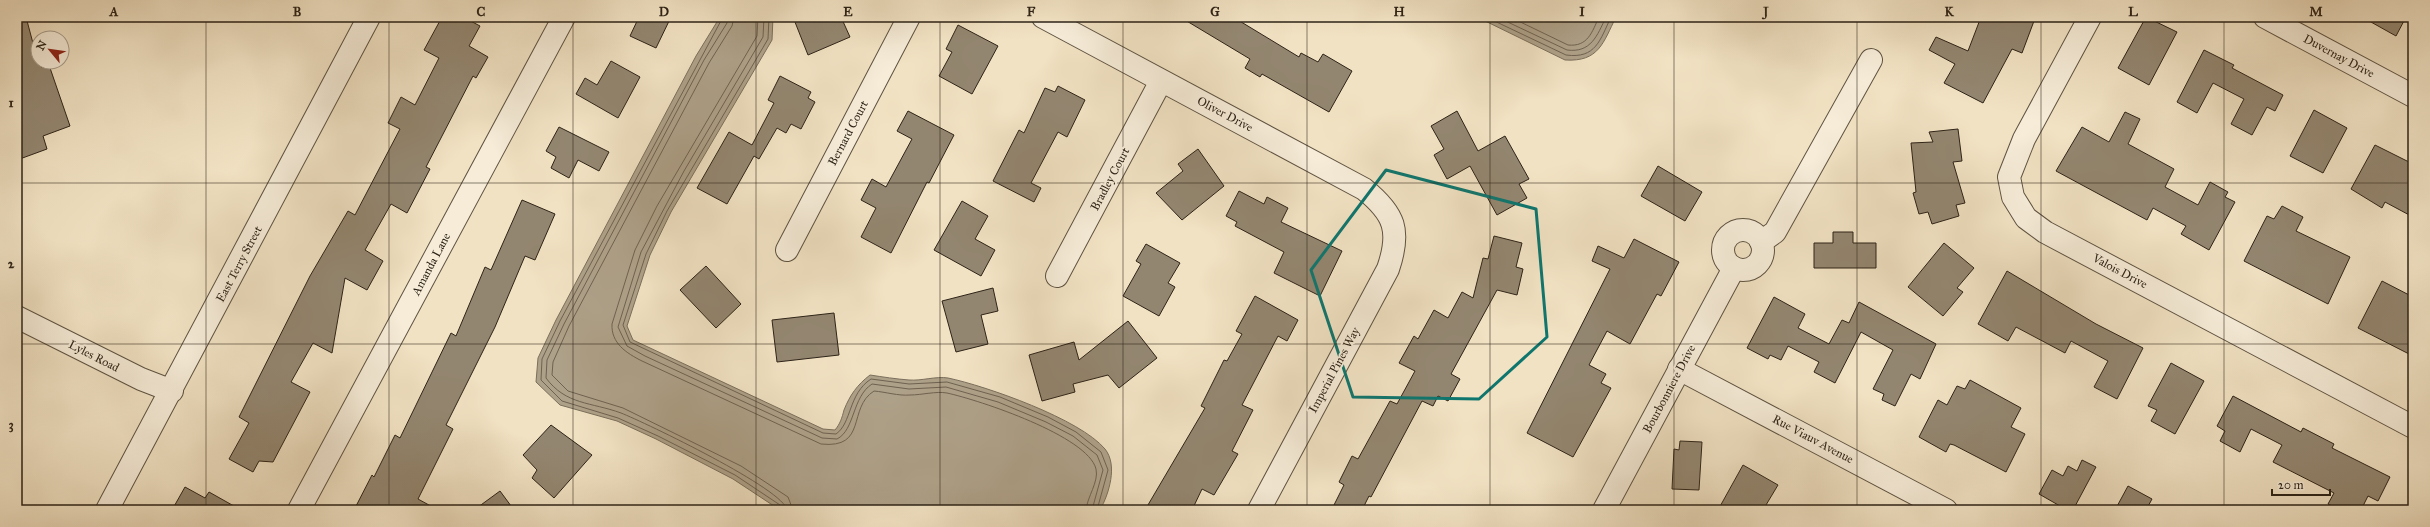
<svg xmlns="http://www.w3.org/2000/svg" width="2430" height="527" font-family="'IM FELL Great Primer',serif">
<rect width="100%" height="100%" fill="#f1e2c3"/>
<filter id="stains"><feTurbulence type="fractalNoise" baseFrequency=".005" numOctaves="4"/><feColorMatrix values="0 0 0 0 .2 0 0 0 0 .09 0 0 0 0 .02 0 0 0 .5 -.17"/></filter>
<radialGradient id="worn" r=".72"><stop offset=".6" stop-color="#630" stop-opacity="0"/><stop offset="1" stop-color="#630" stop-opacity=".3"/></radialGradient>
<!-- water -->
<g fill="#aea189" stroke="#7a6f5b">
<path d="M720 17H773L772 40 671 212 650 255 627 326 633 340 823 429 835 430C840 424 842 418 844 410 850 395 857 385 870 375 883 377 896 379 909 380 922 381 936 376 948 378 986 386 1080 419 1105 449 1118 465 1109 494 1100 510H780L733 479 656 439 617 421 560 405 536 382 538 358 556 320 696 56Z"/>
<path d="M1477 17H1616C1603 43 1599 62 1565 60Z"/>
</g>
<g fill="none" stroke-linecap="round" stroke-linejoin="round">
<!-- shore -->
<g stroke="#6e6250" stroke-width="1">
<path d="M723 17 560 321 542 359 541 380 562 401 618 418 658 436 735 475 780 505 782 510"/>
<path d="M728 17 727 23 704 60 564 324 547 360 546 378C566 405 591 402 621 413 644 422 786 490 787 510"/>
<path d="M734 17 732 26 709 63 569 326 553 362 552 375 568 391 623 408 741 466 788 497 793 510"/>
<path d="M758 17 757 36 657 206 635 250 612 324C611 343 626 353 642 361L821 444C868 449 847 408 874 391 886 392 898 396 910 395 922 395 936 391 947 393 979 400 1088 436 1096 469 1099 482 1087 497 1086 510"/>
<path d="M764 17 763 37 684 171 641 252 618 327 627 346 645 356 822 438 837 439C855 430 852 397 872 384L909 389 946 387 998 402 1046 422 1073 436 1097 455 1103 470 1092 510"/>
<path d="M769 17 768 39 667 211 646 254 623 325 630 342 823 433 836 434C852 423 848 394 871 379L909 384 947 382 1000 397 1048 417 1076 432 1101 452 1108 470 1097 510"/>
<path d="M1486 17 1566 55C1596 59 1600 40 1611 17"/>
<path d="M1497 17 1567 50C1591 53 1597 36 1606 17"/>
<path d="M1510 17 1568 45C1588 47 1592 32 1599 17"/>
</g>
</g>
<!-- building -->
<g fill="#938670" stroke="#2d2317">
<path d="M17 17H26L38 62 41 67 49 65 70 126 43 136 47 149 17 160Z"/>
<path d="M442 17H463L480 26 469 46 488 57 476 78 473 76 426 167 430 169 407 213 391 204 365 250 383 261 367 290 345 278 332 353 313 343 291 382 310 392 273 462 259 461 253 472 229 459 249 423 239 417 310 276 348 211 355 215 400 129 388 123 401 97 415 105 439 58 424 50Z"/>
<path d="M639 17H671L656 48 630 36Z"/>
<path d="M793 17H841L850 37 808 55Z"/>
<path d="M1180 17H1233L1299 57 1301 53 1318 62 1323 54 1352 71 1329 112 1262 74 1260 77 1245 68 1250 59Z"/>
<path d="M1981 17H2023L2034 21 2022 53 2012 49 1983 103 1944 83 1955 64 1929 50 1936 37 1968 51Z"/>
<path d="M2146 17 2177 32 2149 85 2118 68Z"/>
<path d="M2362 17H2406L2396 36Z"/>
<path d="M958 25 998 46 972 94 939 76 952 52 946 49Z"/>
<path d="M2204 50 2234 65 2232 68 2283 95 2275 111 2267 107 2252 135 2231 124 2244 99 2213 83 2197 113 2177 102Z"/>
<path d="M611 61 640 77 618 118 576 94 585 78 597 85Z"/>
<path d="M780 76 811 92 808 98 815 102 801 129 791 124 786 133 777 128 759 159 754 156 727 204 697 188 729 132 752 145 774 103 768 100Z"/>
<path d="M1058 86 1085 100 1067 137 1058 132 1031 183 1041 188 1034 202 993 181 1019 130 1024 133 1045 88 1055 92Z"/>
<path d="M2314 110 2347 128 2323 173 2290 156Z"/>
<path d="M908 111 954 135 929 183 927 182 891 253 861 237 876 208 861 200 872 179 886 187 912 139 897 131Z"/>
<path d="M1457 111 1478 151 1505 136 1529 179 1519 184 1527 198 1497 215 1470 166 1447 179 1434 155 1444 149 1431 126Z"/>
<path d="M2125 112 2140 119 2128 144 2174 169 2165 187 2198 205 2210 182 2228 192 2225 197 2235 202 2209 250 2181 234 2186 226 2153 208 2147 220 2056 171 2082 127 2109 142Z"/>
<path d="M559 127 609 152 599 171 578 160 569 178 551 168 556 157 546 151Z"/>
<path d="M1958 129 1962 161 1953 162 1965 203 1956 205 1959 216 1932 224 1928 212 1919 214 1913 193 1916 192 1911 143 1933 142 1929 132Z"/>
<path d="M2375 145 2413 164V217L2385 202 2382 208 2351 189Z"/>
<path d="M1198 149 1224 186 1182 220 1156 193 1183 171 1178 164Z"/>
<path d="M1658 166 1702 192 1685 221 1641 196Z"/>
<path d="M1239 191 1264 204 1267 197 1288 208 1281 222 1342 251 1320 296 1274 273 1284 252 1235 226 1237 222 1226 216Z"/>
<path d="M522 200 555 214 535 260 525 256 495 327 446 425 453 429 418 499 438 510H354L372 475 374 477 395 435 400 438 451 333 456 336 485 267 491 270Z"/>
<path d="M962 201 988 216 975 239 995 250 981 276 934 250Z"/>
<path d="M2282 206 2303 217 2296 231 2350 257 2328 304 2244 261 2267 216 2274 219Z"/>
<path d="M1833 232H1853V243H1876V268H1814V243H1833Z"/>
<path d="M1494 236 1522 243 1516 267 1523 269 1517 295 1497 290 1451 374 1460 379 1448 401 1438 396 1433 406 1422 401 1371 497 1369 496 1362 510H1343L1334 505 1344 485 1339 482 1352 456 1358 459 1390 401 1397 404 1415 371 1399 363 1414 336 1418 339 1434 310 1448 318 1462 292 1473 298 1483 258 1488 259Z"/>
<path d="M1634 239 1679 262 1661 296 1657 294 1630 344 1607 331 1589 365 1606 374 1601 383 1611 388 1573 457 1527 433 1610 269 1592 261 1598 246 1624 258Z"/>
<path d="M1944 243 1974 268 1957 288 1963 292 1943 316 1908 287Z"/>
<path d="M1146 244 1180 263 1168 283 1175 287 1159 316 1123 296 1141 264 1136 261Z"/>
<path d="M706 266 741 304 716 328 680 290Z"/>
<path d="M2007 271 2096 324 2143 348 2117 399 2094 387 2108 361 2071 341 2065 353 2016 327 2008 341 1978 324Z"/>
<path d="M2382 281 2413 297V356L2358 328Z"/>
<path d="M993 288 998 311 981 315 988 344 956 352 942 301Z"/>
<path d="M1255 296 1298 320 1287 341 1278 336 1242 405 1253 410 1232 451 1238 454 1214 495 1202 489 1192 510H1145L1205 408 1201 406 1224 360 1227 361 1242 334 1236 331Z"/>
<path d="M1774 297 1805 314 1798 328 1829 344 1842 320 1849 323 1859 302 1936 344 1920 379 1911 374 1895 406 1882 400 1884 394 1873 389 1893 350 1861 332 1835 383 1814 372 1819 362 1788 346 1781 360 1770 355 1768 359 1747 348Z"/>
<path d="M834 313 839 355 777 362 772 320Z"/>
<path d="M1128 321 1157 358 1119 388 1108 375 1073 384 1075 392 1042 401 1029 355 1074 342 1079 360Z"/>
<path d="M2171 363 2204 381 2175 434 2151 421 2157 410 2148 406Z"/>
<path d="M1970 380 2021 408 2011 427 2025 434 2006 472 1954 445 1950 444 1946 452 1919 437 1938 400 1947 405 1957 386 1965 389Z"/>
<path d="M2233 396 2301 432 2303 428 2334 444 2332 448 2390 477 2378 501 2368 496 2361 510H2340L2328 504 2334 493 2273 462 2282 445 2251 429 2240 452 2220 441 2225 431 2217 426Z"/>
<path d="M551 425 592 455 554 498 532 478 537 470 523 455Z"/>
<path d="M1680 441 1702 442 1699 490 1672 489 1674 449 1679 450Z"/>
<path d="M2082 460 2096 467 2073 510H2067L2039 494 2052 470 2063 476 2068 466 2077 471Z"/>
<path d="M1743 465 1778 485 1763 510H1718Z"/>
<path d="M2128 486 2152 499 2146 510H2115Z"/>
<path d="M185 487 205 498 209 492 241 510H172Z"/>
<path d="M500 491 514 510H474Z"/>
</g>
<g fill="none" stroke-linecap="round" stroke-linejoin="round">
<!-- minor casing -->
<g stroke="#5e5342" stroke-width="24">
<g id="minor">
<path d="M1043 17 1364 189C1395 214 1401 231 1388 269L1259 510"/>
<path d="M2090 17 2024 139 2009 177 2013 197 2026 218 2045 232 2413 427"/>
<path d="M2265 17 2413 96"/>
<circle cx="1743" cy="250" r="20"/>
<path d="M1761 242 1775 232 1871 60"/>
<path d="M787 250 909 17"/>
<path d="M1057 276 1161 81"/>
<path d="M17 317 141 379 172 391"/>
<path d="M1679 369 1946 510"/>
<path d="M299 510 564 17"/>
<path d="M1604 510 1734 268"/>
</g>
</g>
<!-- tertiary casing -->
<g stroke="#5e5342" stroke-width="24">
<path id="tertiary" d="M107 510 369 17"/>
</g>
<!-- minor -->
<use href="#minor" stroke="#f6ecd8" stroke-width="22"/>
<!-- tertiary -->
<use href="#tertiary" stroke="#f6ecd8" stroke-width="22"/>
</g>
<!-- marked area -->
<path fill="none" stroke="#0f766e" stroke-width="3" stroke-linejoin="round" d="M1386 170 1536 209 1547 337 1479 399 1353 397 1311 270Z"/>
<!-- grid -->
<path fill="none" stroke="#2d2317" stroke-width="1" stroke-opacity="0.55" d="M206 17V510M389 17V510M573 17V510M756 17V510M940 17V510M1123 17V510M1307 17V510M1490 17V510M1674 17V510M1857 17V510M2041 17V510M2224 17V510M17 183H2413M17 344H2413"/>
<g text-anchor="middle" stroke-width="4" stroke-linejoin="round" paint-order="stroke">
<!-- street labels -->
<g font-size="12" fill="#2d2317" stroke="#f6ecd8">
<text transform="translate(2339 56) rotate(28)" y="4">Duvernay Drive</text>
<text transform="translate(1225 114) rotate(28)" y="4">Oliver Drive</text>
<text transform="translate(848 133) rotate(-62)" y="4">Bernard Court</text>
<text transform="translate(1110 179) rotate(-62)" y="4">Bradley Court</text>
<text transform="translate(239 264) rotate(-62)" y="4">East Terry Street</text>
<text transform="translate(431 264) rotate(-62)" y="4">Amanda Lane</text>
<text transform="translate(2120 271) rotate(28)" y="4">Valois Drive</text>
<text transform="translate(94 356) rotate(27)" y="4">Lyles Road</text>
<text transform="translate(1334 370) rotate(-62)" y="4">Imperial Pines Way</text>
<text transform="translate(1669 389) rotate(-62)" y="4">Bourbonniere Drive</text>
<text transform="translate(1813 439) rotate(28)" y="4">Rue Viauv Avenue</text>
</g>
</g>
<!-- margin -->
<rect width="2430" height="527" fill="none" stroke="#f1e2c3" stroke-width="44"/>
<!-- north arrow -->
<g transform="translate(50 50) rotate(299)"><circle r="19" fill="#f6ecd8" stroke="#a69c8b"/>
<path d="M0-3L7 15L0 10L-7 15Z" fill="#8f2418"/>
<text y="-6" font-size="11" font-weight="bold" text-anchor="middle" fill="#2d2317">N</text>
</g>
<!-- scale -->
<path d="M2272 489v6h58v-6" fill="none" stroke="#2d2317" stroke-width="2"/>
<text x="2278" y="489" font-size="12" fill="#2d2317" stroke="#f6ecd8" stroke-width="3" paint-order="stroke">20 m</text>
<rect x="22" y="22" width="2386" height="483" fill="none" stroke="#2d2317" stroke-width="1.5"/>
<g font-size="13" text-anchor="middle" font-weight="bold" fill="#2d2317">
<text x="114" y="16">A</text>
<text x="297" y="16">B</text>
<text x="481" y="16">C</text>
<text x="664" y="16">D</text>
<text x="848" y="16">E</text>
<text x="1031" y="16">F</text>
<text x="1215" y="16">G</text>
<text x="1399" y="16">H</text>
<text x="1582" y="16">I</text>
<text x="1766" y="16">J</text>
<text x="1949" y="16">K</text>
<text x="2133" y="16">L</text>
<text x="2316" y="16">M</text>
<text x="11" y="107">1</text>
<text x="11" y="268">2</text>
<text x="11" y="429">3</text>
</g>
<rect width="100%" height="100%" filter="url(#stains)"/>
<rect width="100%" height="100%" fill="url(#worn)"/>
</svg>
